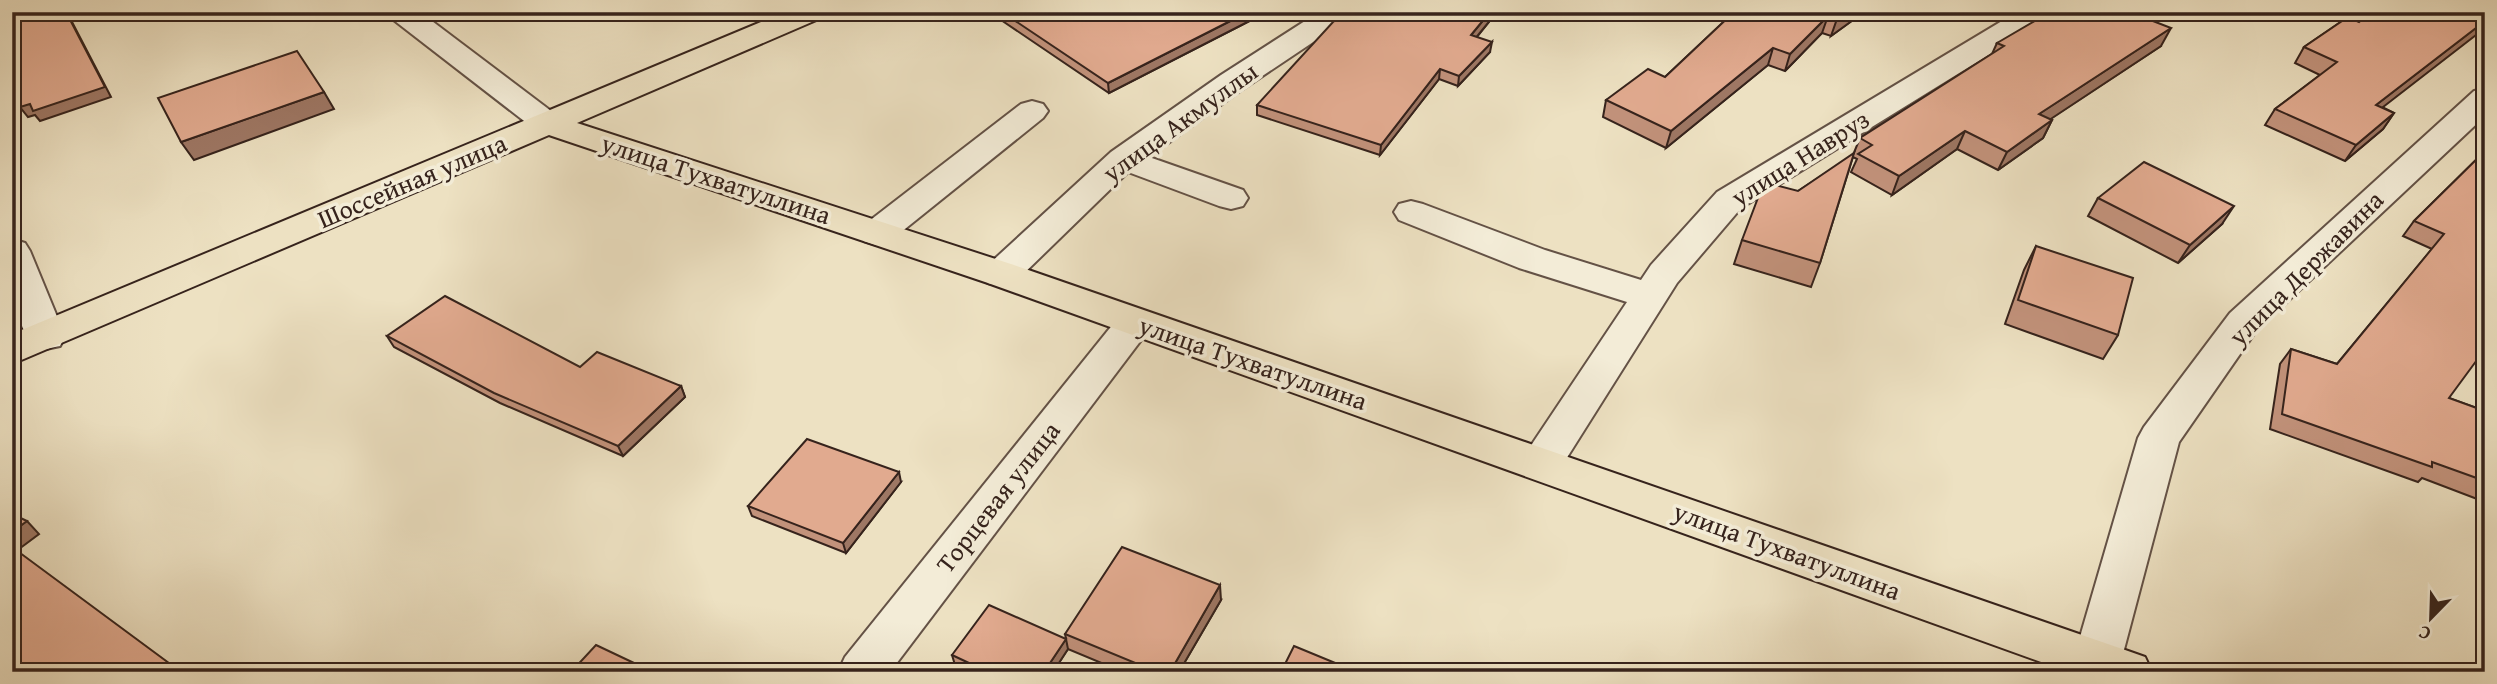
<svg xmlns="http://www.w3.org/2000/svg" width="2497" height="684" font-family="'Gentium Book Plus',serif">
<rect width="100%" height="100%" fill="#ede1c2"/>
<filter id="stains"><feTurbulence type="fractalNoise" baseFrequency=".00286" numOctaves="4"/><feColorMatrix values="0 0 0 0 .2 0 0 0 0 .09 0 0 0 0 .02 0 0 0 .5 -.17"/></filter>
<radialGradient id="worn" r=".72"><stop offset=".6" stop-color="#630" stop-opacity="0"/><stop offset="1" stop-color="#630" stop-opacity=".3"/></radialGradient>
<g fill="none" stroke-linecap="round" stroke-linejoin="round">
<!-- minor casing -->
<g stroke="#645246" stroke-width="4">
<g id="minor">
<path d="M386 12H420L559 117 564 124 559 131 548 134 537 131 391 18Z"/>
<path d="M1319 12H1354L1349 18 1243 89 1149 157 1243 190 1248 198 1243 206 1231 209 1219 206 1128 172 1014 283 1001 286 988 283 983 274 988 265 1111 152 1221 75Z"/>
<path d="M2017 12H2053L2048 18 1741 208 1677 283 1556 475 1541 480 1526 475 1520 464 1526 453 1627 302 1519 268 1399 220 1394 212 1399 204 1411 201 1423 204 1545 250 1641 280 1651 265 1717 192Z"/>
<path d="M2485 89V116L2256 331 2179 442 2121 661 2116 672H2078L2073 661 2138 438 2144 427 2230 313 2474 91Z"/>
<path d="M1032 101 1043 104 1048 111 1043 118 890 241 877 245 864 241 859 233 864 225 1021 104Z"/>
<path d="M12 239 25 243 30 251 65 336 60 346 46 349 32 346C10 308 12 281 12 239Z"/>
<path d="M1135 309 1148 313 1154 322 1148 331 890 672H838L845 657 1122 313Z"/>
</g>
</g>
<!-- major casing -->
<g stroke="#36231c" stroke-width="4">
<path id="major" d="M785 12H826L821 18 577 123 1014 265 2128 651 2145 657 2152 672H2069L988 283 549 135 12 364V334Z"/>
</g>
<!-- minor -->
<use href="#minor" fill="#f3ecd7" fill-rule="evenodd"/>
<!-- major -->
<use href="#major" fill="#ede1c2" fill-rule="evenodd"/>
</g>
<!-- wall -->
<g fill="#c2927b" stroke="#36231c" stroke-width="2">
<path d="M997 12H1267L1109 93 998 18Z"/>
<path d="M1497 12 1477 37 1490 52 1458 86 1439 79 1380 155 1257 115V105Z"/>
<path d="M1734 12H1864L1831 36 1822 33 1785 71 1768 65 1666 148 1603 117 1606 100 1665 77Z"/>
<path d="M2348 17 2382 107 2394 113 2383 129 2345 161 2265 125 2275 109 2320 75 2295 63 2304 47Z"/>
<path d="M2145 18 2161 46 2050 119 2052 120 2043 138 1998 170 1957 149 1892 195 1851 172 1857 159 1853 157 1820 263 1811 287 1734 264 1742 240 1798 191 1853 155 1860 138 1992 54 1997 43Z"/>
<path d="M2485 135V148L2477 145Z"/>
<path d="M2485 151 2449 398 2485 411V502L2422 478 2418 482 2270 429 2280 364 2291 349 2337 364 2432 249 2403 236 2414 221Z"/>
<path d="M2098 198 2222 224 2178 263 2088 216Z"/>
<path d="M2036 246 2118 335 2103 359 2005 324 2024 270Z"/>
<path d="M387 336 681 386 685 397 623 456 500 403 394 347Z"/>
<path d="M901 482 846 553 752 516 748 506Z"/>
<path d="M1221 600 1179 672H1123L1068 649 1053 672H969L955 665 952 655 1066 639 1065 634Z"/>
</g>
<!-- shaded-wall -->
<g fill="#9e7764" stroke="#36231c" stroke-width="2">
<path d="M66 12 70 18 111 97 40 121 35 115 28 117 20 107Z"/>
<path d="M1248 12H1267L1109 93 1108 83Z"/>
<path d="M1490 12H1497L1470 45 1471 35Z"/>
<path d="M1847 12H1864L1831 36 1837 19Z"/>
<path d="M2137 12H2153L2126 31 2135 14Z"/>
<path d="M1828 16 1822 33 1785 71 1790 54Z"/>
<path d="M2485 21V28L2365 121 2376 105Z"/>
<path d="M2171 28 2161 46 2031 132 2039 114Z"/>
<path d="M1492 42 1490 52 1458 86 1459 76Z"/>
<path d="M1773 48 1768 65 1666 148 1671 131Z"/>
<path d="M1440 69 1439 79 1380 155 1381 145Z"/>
<path d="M324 92 334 109 194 160 181 142Z"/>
<path d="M2394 113 2383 129 2345 161 2356 145Z"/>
<path d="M2052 120 2043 138 1998 170 2007 152Z"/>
<path d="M1965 131 1957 149 1892 195 1899 176Z"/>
<path d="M2234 206 2222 224 2178 263 2190 245Z"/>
<path d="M681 386 685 397 623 456 618 446Z"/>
<path d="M899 472 901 482 846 553 843 543Z"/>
<path d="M27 521 39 534 15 552 12 549V532Z"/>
<path d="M1220 585 1221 600 1179 672H1170Z"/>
<path d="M1066 639 1068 649 1053 672H1044Z"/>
</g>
<!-- building -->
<g fill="#e1aa8f" stroke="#36231c" stroke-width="2">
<path d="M12 12H66L105 87 33 111 30 104 20 107 12 90Z"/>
<path d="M1002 12H1248L1108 83Z"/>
<path d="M1348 12H1490L1471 35 1492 42 1459 76 1440 69 1381 145 1257 105 1333 22Z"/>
<path d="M1734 12H1847L1837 19 1828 16 1790 54 1773 48 1671 131 1606 100 1648 69 1665 77Z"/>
<path d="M2050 12H2137L2135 14 2171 28 2039 114 2052 120 2007 152 1965 131 1899 176 1858 154 1872 145 1860 138 2004 46 1997 43Z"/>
<path d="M2371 12H2485V21L2376 105 2394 113 2356 145 2275 109 2337 62 2304 47 2348 17 2359 22Z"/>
<path d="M297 51 324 92 181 142 158 98Z"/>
<path d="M2485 151V349L2449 398 2485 411V481L2432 462V467L2282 414 2291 349 2337 364 2444 234 2414 221Z"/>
<path d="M1854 153 1820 263 1742 240 1764 182 1798 191Z"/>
<path d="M2144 162 2234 206 2190 245 2098 198Z"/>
<path d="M2036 246 2133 278 2118 335 2018 300Z"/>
<path d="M445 296 580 367 597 352 681 386 618 446 494 393 387 336Z"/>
<path d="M807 439 899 472 843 543 748 506Z"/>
<path d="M12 514 27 521 12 532Z"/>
<path d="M12 547 181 672H12V638L18 635 12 632Z"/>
<path d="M1122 547 1220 585 1170 672H1157L1065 634Z"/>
<path d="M989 605 1066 639 1044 672H988L952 655Z"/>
<path d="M596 645 653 672H571Z"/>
<path d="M1294 646 1357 672H1281Z"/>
<path d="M192 666 203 672H185Z"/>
</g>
<g text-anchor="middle" stroke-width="7" stroke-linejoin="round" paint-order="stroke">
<!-- street labels -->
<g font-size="26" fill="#36231c" stroke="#f3ecd7">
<text transform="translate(1180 122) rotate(-36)" y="9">улица Акмуллы</text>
<text transform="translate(1800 158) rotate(-32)" y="9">улица Навруз</text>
<text transform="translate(716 179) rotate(18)" y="9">улица Тухватуллина</text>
<text transform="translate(412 181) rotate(-23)" y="9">Шоссейная улица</text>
<text transform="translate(2306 268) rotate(-45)" y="9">улица Державина</text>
<text transform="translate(1253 363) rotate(19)" y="9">улица Тухватуллина</text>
<text transform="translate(998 497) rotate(-52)" y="9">Торцевая улица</text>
<text transform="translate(1787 551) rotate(20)" y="9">улица Тухватуллина</text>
</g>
</g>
<!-- margin -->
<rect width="2497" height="684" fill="none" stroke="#ede1c2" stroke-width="42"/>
<rect x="14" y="14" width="2469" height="656" fill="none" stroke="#36231c" stroke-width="3.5"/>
<rect x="21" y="21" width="2455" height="642" fill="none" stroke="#36231c" stroke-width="2"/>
<!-- north arrow -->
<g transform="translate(2431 618) rotate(203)" stroke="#f3ecd7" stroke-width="5" paint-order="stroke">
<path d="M0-5L12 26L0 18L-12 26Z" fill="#36231c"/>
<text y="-10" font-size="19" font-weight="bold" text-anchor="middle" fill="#36231c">С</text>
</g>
<rect width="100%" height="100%" filter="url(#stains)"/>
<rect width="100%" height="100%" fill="url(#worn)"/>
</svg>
